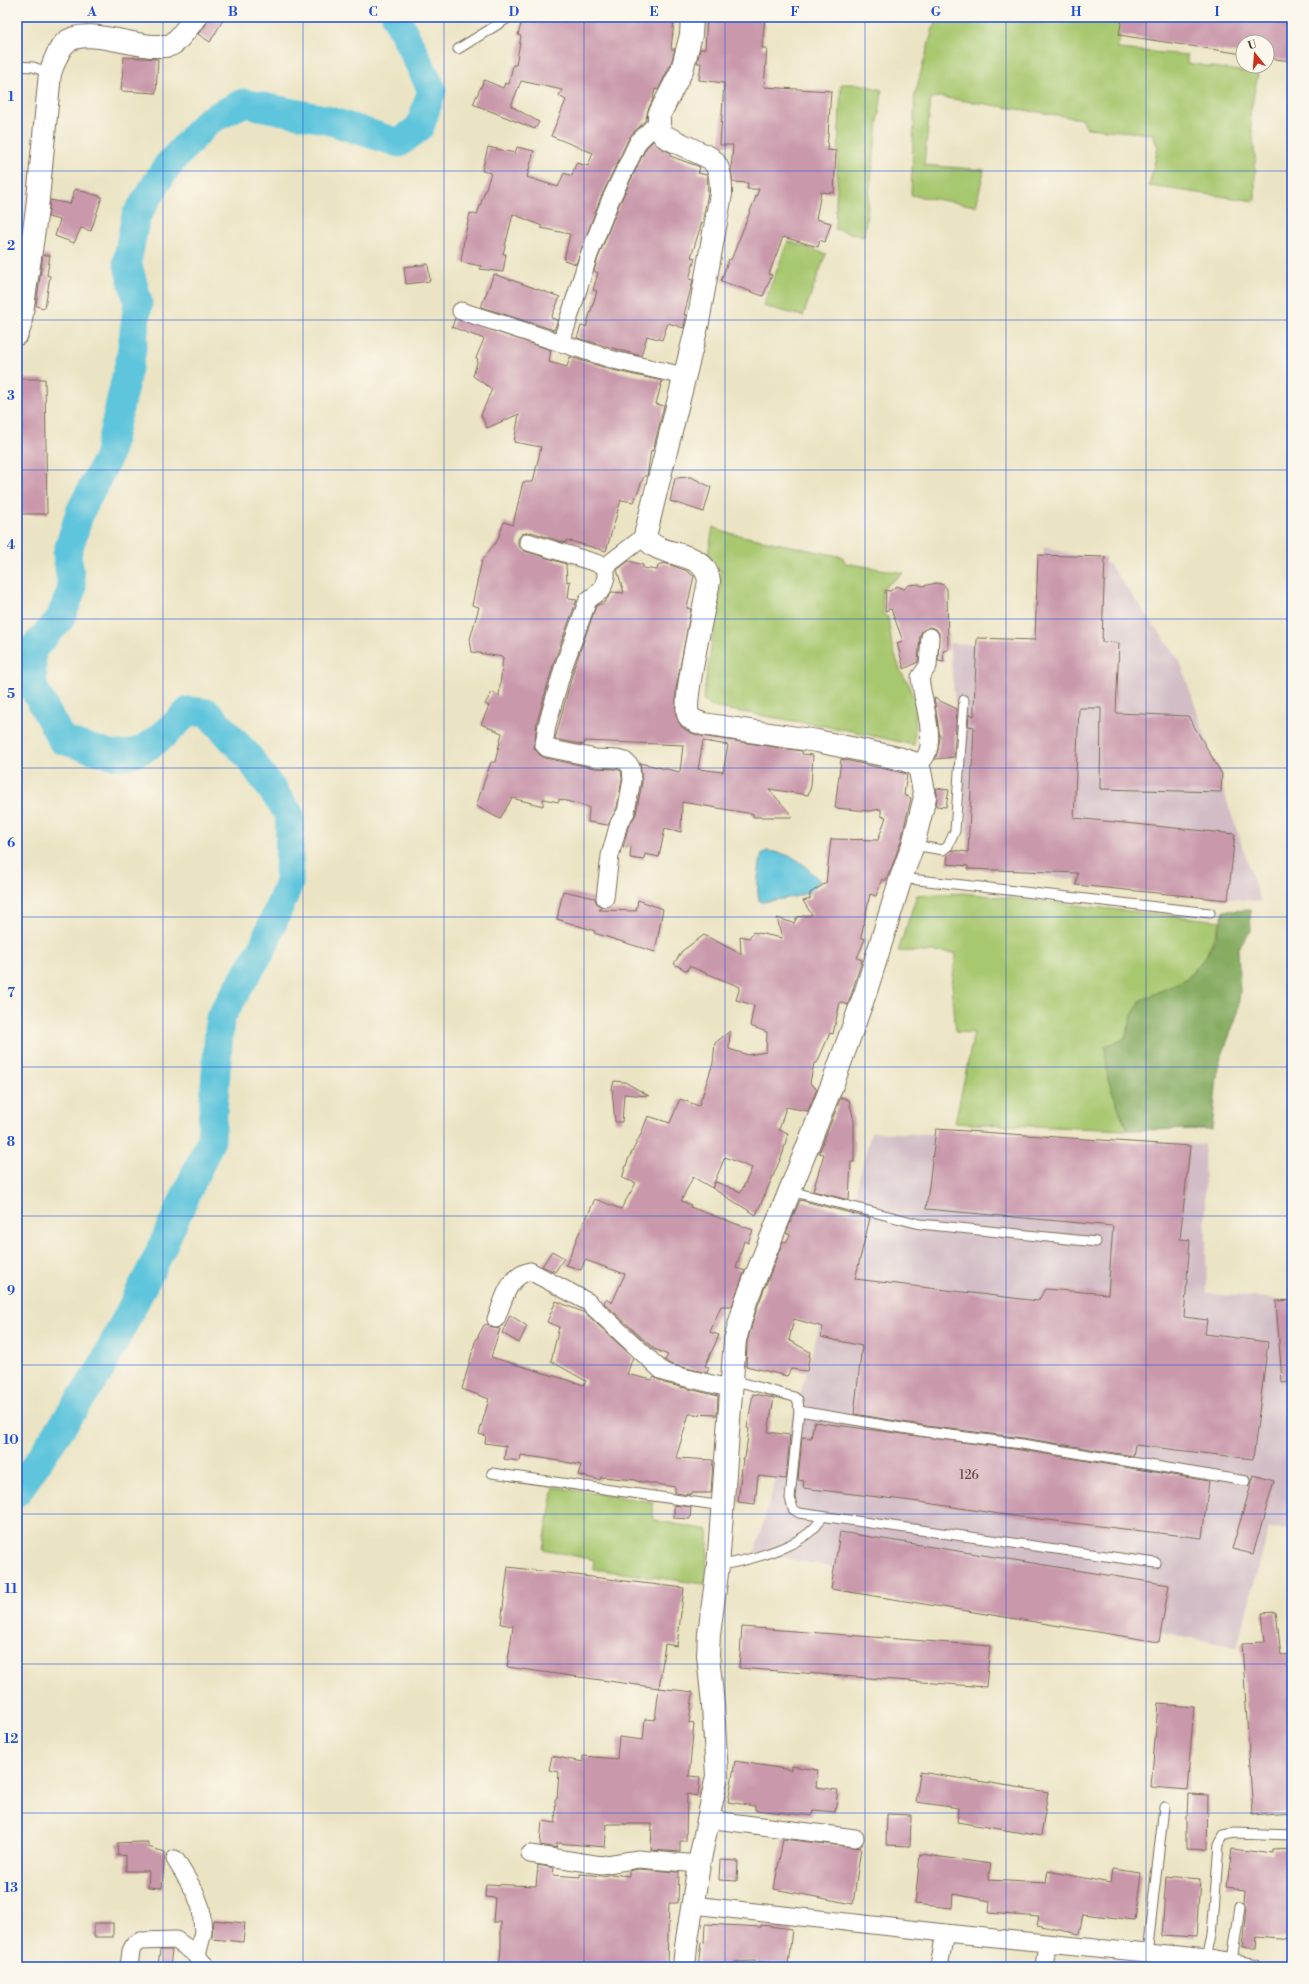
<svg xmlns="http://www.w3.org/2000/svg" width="1309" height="1984" font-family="'Libre Bodoni',serif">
<rect width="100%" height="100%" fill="#fbf7ec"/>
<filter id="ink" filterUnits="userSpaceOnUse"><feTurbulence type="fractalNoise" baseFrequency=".025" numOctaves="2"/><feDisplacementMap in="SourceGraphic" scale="8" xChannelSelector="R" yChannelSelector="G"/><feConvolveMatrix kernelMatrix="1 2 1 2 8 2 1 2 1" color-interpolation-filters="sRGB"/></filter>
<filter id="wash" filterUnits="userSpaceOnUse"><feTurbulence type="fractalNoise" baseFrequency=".012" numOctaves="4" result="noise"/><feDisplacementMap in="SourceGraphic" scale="16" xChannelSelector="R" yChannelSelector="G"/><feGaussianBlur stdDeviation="0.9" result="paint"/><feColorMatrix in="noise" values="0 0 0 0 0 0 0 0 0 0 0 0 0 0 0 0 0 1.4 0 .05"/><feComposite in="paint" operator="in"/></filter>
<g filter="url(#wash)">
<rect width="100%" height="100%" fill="#ebe4c4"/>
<!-- industrial -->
<g fill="#d2bdc6">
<path d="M1044 547 1109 564 1180 661 1261 902 971 867 949 643 1030 647Z"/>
<path d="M871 1132 1204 1144 1207 1294 1292 1300V1530L1269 1528 1237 1647 755 1552 836 1269Z"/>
</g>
<!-- green -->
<g fill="#a8c870" stroke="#727947">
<path d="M940 17H1122L1118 49 1187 55V63L1258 74 1250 114 1255 155V201L1149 186 1158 148 1153 134 1087 128 1082 119 940 97 931 98 924 165 984 170 976 206 911 195 915 94 933 28Z"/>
<path d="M841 84H860L882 90 864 237 835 229Z"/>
<path d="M788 241 826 254 803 316 763 306Z"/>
<path d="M713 527 724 532 843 557 845 563 903 573 882 589 883 614 888 617 892 646 901 672 909 684 916 707 914 745 847 730 712 707 703 700 721 582 720 569 707 560Z"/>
<path d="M963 893 1221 921 1206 956 1188 978 1165 990 1132 1016 1125 1039 1108 1079 1127 1130 955 1123 974 1033 956 1032 952 985 956 953 898 951 917 895Z"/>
<path d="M554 1487 653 1502V1520L709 1530 705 1584 593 1569 594 1560 543 1549Z"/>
</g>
<!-- forest -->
<path fill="#86ac62" stroke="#606b40" d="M1250 910 1251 931 1238 948 1240 992 1237 1015 1218 1066 1212 1129 1127 1130 1108 1079 1105 1046 1125 1039 1132 1016 1140 1001 1188 978 1206 956 1216 937 1224 911Z"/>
<!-- water -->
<path fill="#5fc5dc" stroke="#4d787d" d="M767 851C797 855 800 861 820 881L809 892 794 897 762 902 759 900C756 884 759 869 762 854Z"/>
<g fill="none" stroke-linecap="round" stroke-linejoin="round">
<!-- river -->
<path stroke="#5fc5dc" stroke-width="29" d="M17 1492 99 1372 156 1260 211 1140 220 1018 262 949 289 883 290 815 248 756 208 713 189 711C170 728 147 756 120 755 107 755 77 744 62 740L33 687 31 651 60 619 72 589 67 554 80 512 108 457 131 355 138 302 127 262 136 216 168 165 208 121 243 103 324 119 399 143 420 127 432 90 396 17"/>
</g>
<g id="blocks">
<!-- building -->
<g fill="#c998ab" fill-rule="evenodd">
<path d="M208 17H225L210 42 198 34 206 25Z"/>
<path d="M523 17H650V18L674 21 671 49H675L670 66 658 90 655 89 653 99 648 110 646 119 629 138 601 197 576 264 564 260 570 234 541 228 542 226 513 214 503 254H506L503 272 480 269 481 266 461 262 464 239 470 213 477 215 491 173 482 171 488 147 515 153 517 147 534 151 527 177 558 187 564 173 572 176 576 163 588 166 593 153 551 136 566 100 559 96 562 90 521 81 511 106 539 122 535 129 473 104 484 80 503 88 505 83 509 84 513 65H516L521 36 518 35Z"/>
<path d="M707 17H765L762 48H767L764 87 831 91 827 150 836 151 834 193 821 192 816 219 831 223 825 242 820 240 818 247 783 237 769 274 772 275 763 296 721 281 729 259 731 260 759 189H747L748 183 733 182 731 170 733 145H720L724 83 699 80 701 63H697L700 49H705Z"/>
<path d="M1122 17H1292V61L1267 58V42H1243V54L1119 35Z"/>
<path d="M124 57 158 59 156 93 121 91Z"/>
<path d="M653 141 659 147 671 153 670 156 700 167 698 173 707 175 708 193 703 219 691 257 695 258 689 279 693 280 684 315H686L684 328 668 323 662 340 647 336 641 356 577 338 581 326 586 327 597 291 593 290 598 273 594 271 598 258 619 205 646 148Z"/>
<path d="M75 189 102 197 91 231 81 228 74 243 55 236 60 220 48 217 50 200 70 204Z"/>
<path d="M43 255H50L47 275 50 276 45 308 36 306Z"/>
<path d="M428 264 430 281 406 284 404 267Z"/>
<path d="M494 274 560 297 551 318 558 320 554 330 481 307Z"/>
<path d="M455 318 551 350 549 362 567 367 570 357 612 370 662 381 656 404 664 406 653 451 651 450 647 476H644L634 502 621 500 606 551 566 540V543L531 532 522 534 518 539V545L525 551 566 564 567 582 570 581 568 599 577 600 554 662 537 722 534 748 540 755 545 758 594 768 616 769 621 771 622 779 617 808 608 825 588 822 589 807 559 799V802L543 799V806L512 798 500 819 476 806 491 762H495L502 733 481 724 489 706 485 704 492 692 499 696 503 657 472 652 470 639 479 607 472 605 482 560 497 541 504 522 513 525 523 482H533L541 447 514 442 519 414 487 428 481 415 492 389 473 376 478 359 476 358 484 339 452 327Z"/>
<path d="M17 379H45L47 514H17Z"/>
<path d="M691 477 711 487 704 512 670 501 675 478Z"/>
<path d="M1038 555 1105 557 1102 642 1119 643 1116 713 1188 716 1222 774 1221 792 1100 789 1101 708H1079L1074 818 1235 834 1228 900 1076 885 1078 873 968 869V866L947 864 948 854 952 850 968 852 974 727 968 726 969 714 974 716V709L977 638 1035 640Z"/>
<path d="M629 561 643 565V568L657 570 658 565 664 563 685 570 694 576 687 608 691 609 676 689V715L681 726 689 732 701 736 802 751V754L813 755 811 786 808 795 769 789 793 817H753V814L682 802 681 832 665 828 659 857 645 854 644 860 630 858 631 846 623 848 628 827 636 814 642 782 640 763 680 772 683 745 585 741 584 745 555 739 574 668 596 606 604 603 612 592 624 593 617 570ZM703 741 728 745 723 772 698 769Z"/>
<path d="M937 583 944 585 947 589 948 650 943 651 944 662 938 661 939 633 936 629 930 627 922 631 920 636 918 662 904 669 897 643 903 641 891 609 885 611 886 590 890 591 897 586 904 589 909 585 918 584 922 586Z"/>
<path d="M934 698 957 709 954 757 935 759 938 750 940 737Z"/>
<path d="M841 759 907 774 904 795 911 798 901 841 891 869 885 881 882 879 876 896 870 894 861 937 865 939 857 958 862 960 848 1005 840 1002 833 1034 830 1033 817 1063H814L810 1083 817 1089 808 1111 786 1107 779 1130 788 1133 783 1153 756 1215 712 1188 716 1182 741 1192 752 1168 725 1157 712 1188 693 1177 681 1201 691 1205 690 1207 753 1230 748 1243 744 1241 736 1268 745 1271 732 1306H721L710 1332 719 1335 705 1366 709 1367 707 1373 670 1364 665 1360 668 1355 654 1349 604 1303 606 1299 612 1303 625 1274 585 1260 581 1270 566 1265 584 1221H585L595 1199 621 1209 636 1183 622 1178 628 1160 641 1134 648 1116 670 1123 680 1099 699 1106 713 1063 715 1043 730 1031 729 1049 748 1055 766 1052 767 1032 750 1026 754 1005 736 1000 740 987 689 966 687 971 674 964 682 951 704 935 741 954 740 936 749 938 753 932 782 938 777 918 794 923 797 917 812 915 803 901 810 899V893L826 883 831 839 878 840 886 817 881 816V809L869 811 835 808Z"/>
<path d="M936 788 949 790 946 807 936 806 937 795Z"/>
<path d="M563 891 595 898 596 902 601 907 599 910 636 911 638 900 663 909 655 952 594 933 595 931 557 919Z"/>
<path d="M614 1081 625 1082 649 1096 624 1094 622 1122H615L612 1089Z"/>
<path d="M841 1097 849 1100 854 1121V1162H851L849 1200 813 1191 824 1154 819 1153Z"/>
<path d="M936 1129 1190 1146 1180 1239 1190 1240 1184 1317 1207 1320 1205 1334 1268 1342 1253 1459 1135 1445 1133 1456 1023 1438 927 1426 854 1414 862 1346 821 1337 823 1327 794 1319 789 1340 810 1352 807 1371 791 1369 787 1376 746 1366 747 1342 758 1305 783 1241 786 1242 790 1235 786 1233 800 1200 870 1218 855 1279 1038 1301 1045 1289 1108 1294 1113 1226 926 1209Z"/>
<path d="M552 1251 564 1258 555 1272 542 1266Z"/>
<path d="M1292 1300V1381L1282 1382 1276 1301Z"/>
<path d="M556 1301 585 1313 633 1357 627 1374 652 1380 654 1377 664 1383 718 1396 717 1415 689 1414 676 1458 713 1460 711 1493H691V1495L675 1493V1487L636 1481V1480L601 1477 600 1480 578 1475 581 1465 548 1459 521 1455 520 1461 504 1459 506 1446 485 1443 486 1436 479 1434 489 1399 462 1389 475 1342 484 1325 488 1324 493 1328 500 1329 491 1357 584 1385 586 1381 551 1361 559 1327 547 1322Z"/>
<path d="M510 1315 527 1326 519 1343 502 1333Z"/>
<path d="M753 1394 774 1398 768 1432 790 1435 786 1479 758 1476 755 1504 738 1502 743 1458H745L749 1429 747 1428Z"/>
<path d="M814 1422 1021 1450 1209 1481 1202 1538 1013 1516 920 1502 803 1488 804 1481 798 1480 802 1437 811 1438Z"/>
<path d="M1254 1475 1274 1481 1253 1554 1232 1549Z"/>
<path d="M674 1505 691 1507 690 1519 674 1518Z"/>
<path d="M840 1532 1169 1585 1159 1642 831 1589Z"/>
<path d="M508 1567 684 1588 677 1646 665 1644 659 1688 507 1667 513 1626 501 1624Z"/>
<path d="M1276 1612 1281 1655 1292 1654V1812L1253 1815 1242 1643 1265 1642 1262 1613Z"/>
<path d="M742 1627 990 1646 986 1687 739 1668Z"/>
<path d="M659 1688 693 1692 689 1723 694 1724 689 1776 700 1777 698 1796 687 1794 686 1841H680V1852L651 1850 652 1824H607L605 1847 557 1843 556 1848 540 1845 542 1821 556 1823 555 1799H557L559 1772 549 1770 552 1756 583 1762V1756L617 1759 619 1737 643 1740 645 1719 655 1720Z"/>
<path d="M1158 1704 1194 1707 1187 1790 1151 1787Z"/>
<path d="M735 1761 791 1770V1766L818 1770 816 1787 838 1790 835 1812 813 1810 812 1816 755 1810V1806L728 1802Z"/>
<path d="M920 1772 1048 1792 1041 1836 957 1822 959 1808 916 1802Z"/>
<path d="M1189 1794 1208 1795 1207 1849 1186 1848V1816H1188Z"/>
<path d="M887 1814 911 1815 910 1846 886 1845Z"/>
<path d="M783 1839 861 1848 853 1904 774 1889Z"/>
<path d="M140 1842H148V1847L165 1852 162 1888 148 1887 149 1871H126V1855L118 1856 117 1843Z"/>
<path d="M1232 1849 1273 1854V1850L1292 1849V1939L1256 1936 1255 1948H1242L1246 1907 1244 1902 1245 1889 1227 1887Z"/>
<path d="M920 1854 991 1864 988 1880 1046 1883 1048 1871 1110 1883 1112 1869 1141 1873 1135 1920 1083 1914 1079 1934 1037 1925 1039 1917 989 1913 990 1901 953 1894 952 1908 915 1904Z"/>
<path d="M720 1860 738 1861 737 1881 719 1880Z"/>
<path d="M538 1865 554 1868 553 1875 580 1877V1874L603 1876 611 1874 629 1876V1871L638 1869 679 1872 678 1903H669L667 1964H638V1967H499L501 1949V1922H493L495 1898 485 1897 486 1884 536 1886Z"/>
<path d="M1166 1876 1200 1879 1196 1938 1162 1936Z"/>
<path d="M213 1920 245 1923 243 1942 212 1939Z"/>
<rect x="94" y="1923" width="19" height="14"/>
<path d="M705 1924 761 1927V1925L792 1929 788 1965 753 1961 735 1962V1967H698L701 1942 704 1943Z"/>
<path d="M160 1950H172L170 1967 158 1966Z"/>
</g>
</g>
</g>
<g filter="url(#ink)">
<use href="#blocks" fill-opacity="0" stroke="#796b58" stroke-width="1"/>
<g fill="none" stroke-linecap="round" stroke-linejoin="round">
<!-- lane casing -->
<g stroke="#796b58" stroke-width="11">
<g id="lane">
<path d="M458 49 510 17"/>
<path d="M17 66 33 67 50 73"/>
<path d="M913 845 943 850 948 846 955 831 964 700"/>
<path d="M901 878 1210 913"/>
<path d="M790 1191 920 1224 1096 1242"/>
<path d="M733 1380 794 1397 798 1400 799 1411 790 1498 793 1509 799 1513 1156 1563"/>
<path d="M799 1411 926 1432 1022 1444 1246 1481"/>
<path d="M492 1473 723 1506"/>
<path d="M718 1566C748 1560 808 1547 822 1517"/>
<path d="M1147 1954 1164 1807"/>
<path d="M1207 1959 1212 1936 1219 1844 1224 1835 1235 1833 1292 1835"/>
<path d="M1232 1963 1240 1906"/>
</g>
</g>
<!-- street casing -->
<g stroke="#796b58" stroke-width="19">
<g id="street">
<path d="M461 311 614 360 684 376"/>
<path d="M561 343 589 255 610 201 638 142 658 122"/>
<path d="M528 542 606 566"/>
<path d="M917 764C943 753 921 699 920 677L928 666 930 637"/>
<path d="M605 898 610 856 619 823 626 812 632 780 631 767 625 761 617 759 596 758 547 748 544 745 547 725 564 665 588 600 602 590 606 577V566L645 536"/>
<path d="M496 1319C504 1300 507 1277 530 1271L588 1302 661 1370 666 1373 733 1389"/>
<path d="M707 1819 855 1838"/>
<path d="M530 1854 601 1865 638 1859 699 1864"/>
<path d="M175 1859 195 1892 201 1908 203 1932 197 1955 199 1959 207 1967"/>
<path d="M693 1905 945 1933 1207 1959 1252 1967"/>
<path d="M129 1967 131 1951 134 1945 140 1941 176 1940 197 1955"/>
<path d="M939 1967 945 1933"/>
<path d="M1044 1967 1047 1944"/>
</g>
</g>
<!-- secondary casing -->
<g stroke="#796b58" stroke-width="24">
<g id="secondary">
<path d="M17 334 20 326 37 209 50 73C54 63 57 51 65 43 83 26 130 46 154 46 160 46 169 47 174 43 182 36 189 25 196 17"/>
<path d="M684 1967 686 1946 699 1864 717 1776 713 1705 708 1655 709 1634 718 1566 735 1340 746 1301 834 1080 866 991 901 878 913 845 925 797 920 771 917 764 898 758 817 741 703 724C697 722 690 720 688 714 683 698 705 604 709 581 705 547 657 560 645 536L698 322 721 194C721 180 721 167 710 158L664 136 659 128V115L682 70 691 35 692 17"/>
</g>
</g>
<!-- lane -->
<use href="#lane" stroke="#fff" stroke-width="9"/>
<!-- street -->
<use href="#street" stroke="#fff" stroke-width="17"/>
<!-- secondary -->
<use href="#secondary" stroke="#fff" stroke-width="22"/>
</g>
</g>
<!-- grid -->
<path fill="none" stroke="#1d4ed8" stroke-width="1" stroke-opacity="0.55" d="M163 17V1967M303 17V1967M444 17V1967M584 17V1967M725 17V1967M865 17V1967M1006 17V1967M1146 17V1967M17 171H1292M17 320H1292M17 470H1292M17 619H1292M17 768H1292M17 917H1292M17 1067H1292M17 1216H1292M17 1365H1292M17 1514H1292M17 1664H1292M17 1813H1292"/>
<g text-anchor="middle" stroke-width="4" stroke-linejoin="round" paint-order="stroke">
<!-- number labels -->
<g font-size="12" fill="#5e4641">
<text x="969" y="1479">126</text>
</g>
</g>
<!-- margin -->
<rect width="1309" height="1984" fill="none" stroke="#fbf7ec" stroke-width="44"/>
<!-- north arrow -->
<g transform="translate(1255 54) rotate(343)"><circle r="19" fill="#fbf7ec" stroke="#aea59a"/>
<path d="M0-3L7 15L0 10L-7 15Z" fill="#c8321e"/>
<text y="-6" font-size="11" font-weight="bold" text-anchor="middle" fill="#3b2a1e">U</text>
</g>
<rect x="22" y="22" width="1265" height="1940" fill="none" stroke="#1d4ed8" stroke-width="1.5"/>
<g font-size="13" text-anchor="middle" font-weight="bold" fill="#1d4ed8">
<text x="92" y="16">A</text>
<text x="233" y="16">B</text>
<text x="373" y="16">C</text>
<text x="514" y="16">D</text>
<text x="654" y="16">E</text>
<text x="795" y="16">F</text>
<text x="936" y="16">G</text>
<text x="1076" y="16">H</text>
<text x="1217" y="16">I</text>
<text x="11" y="101">1</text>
<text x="11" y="250">2</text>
<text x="11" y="400">3</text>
<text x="11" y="549">4</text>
<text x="11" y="698">5</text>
<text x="11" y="847">6</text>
<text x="11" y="997">7</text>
<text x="11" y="1146">8</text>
<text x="11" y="1295">9</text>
<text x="11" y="1444">10</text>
<text x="11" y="1593">11</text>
<text x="11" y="1743">12</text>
<text x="11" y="1892">13</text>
</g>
</svg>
